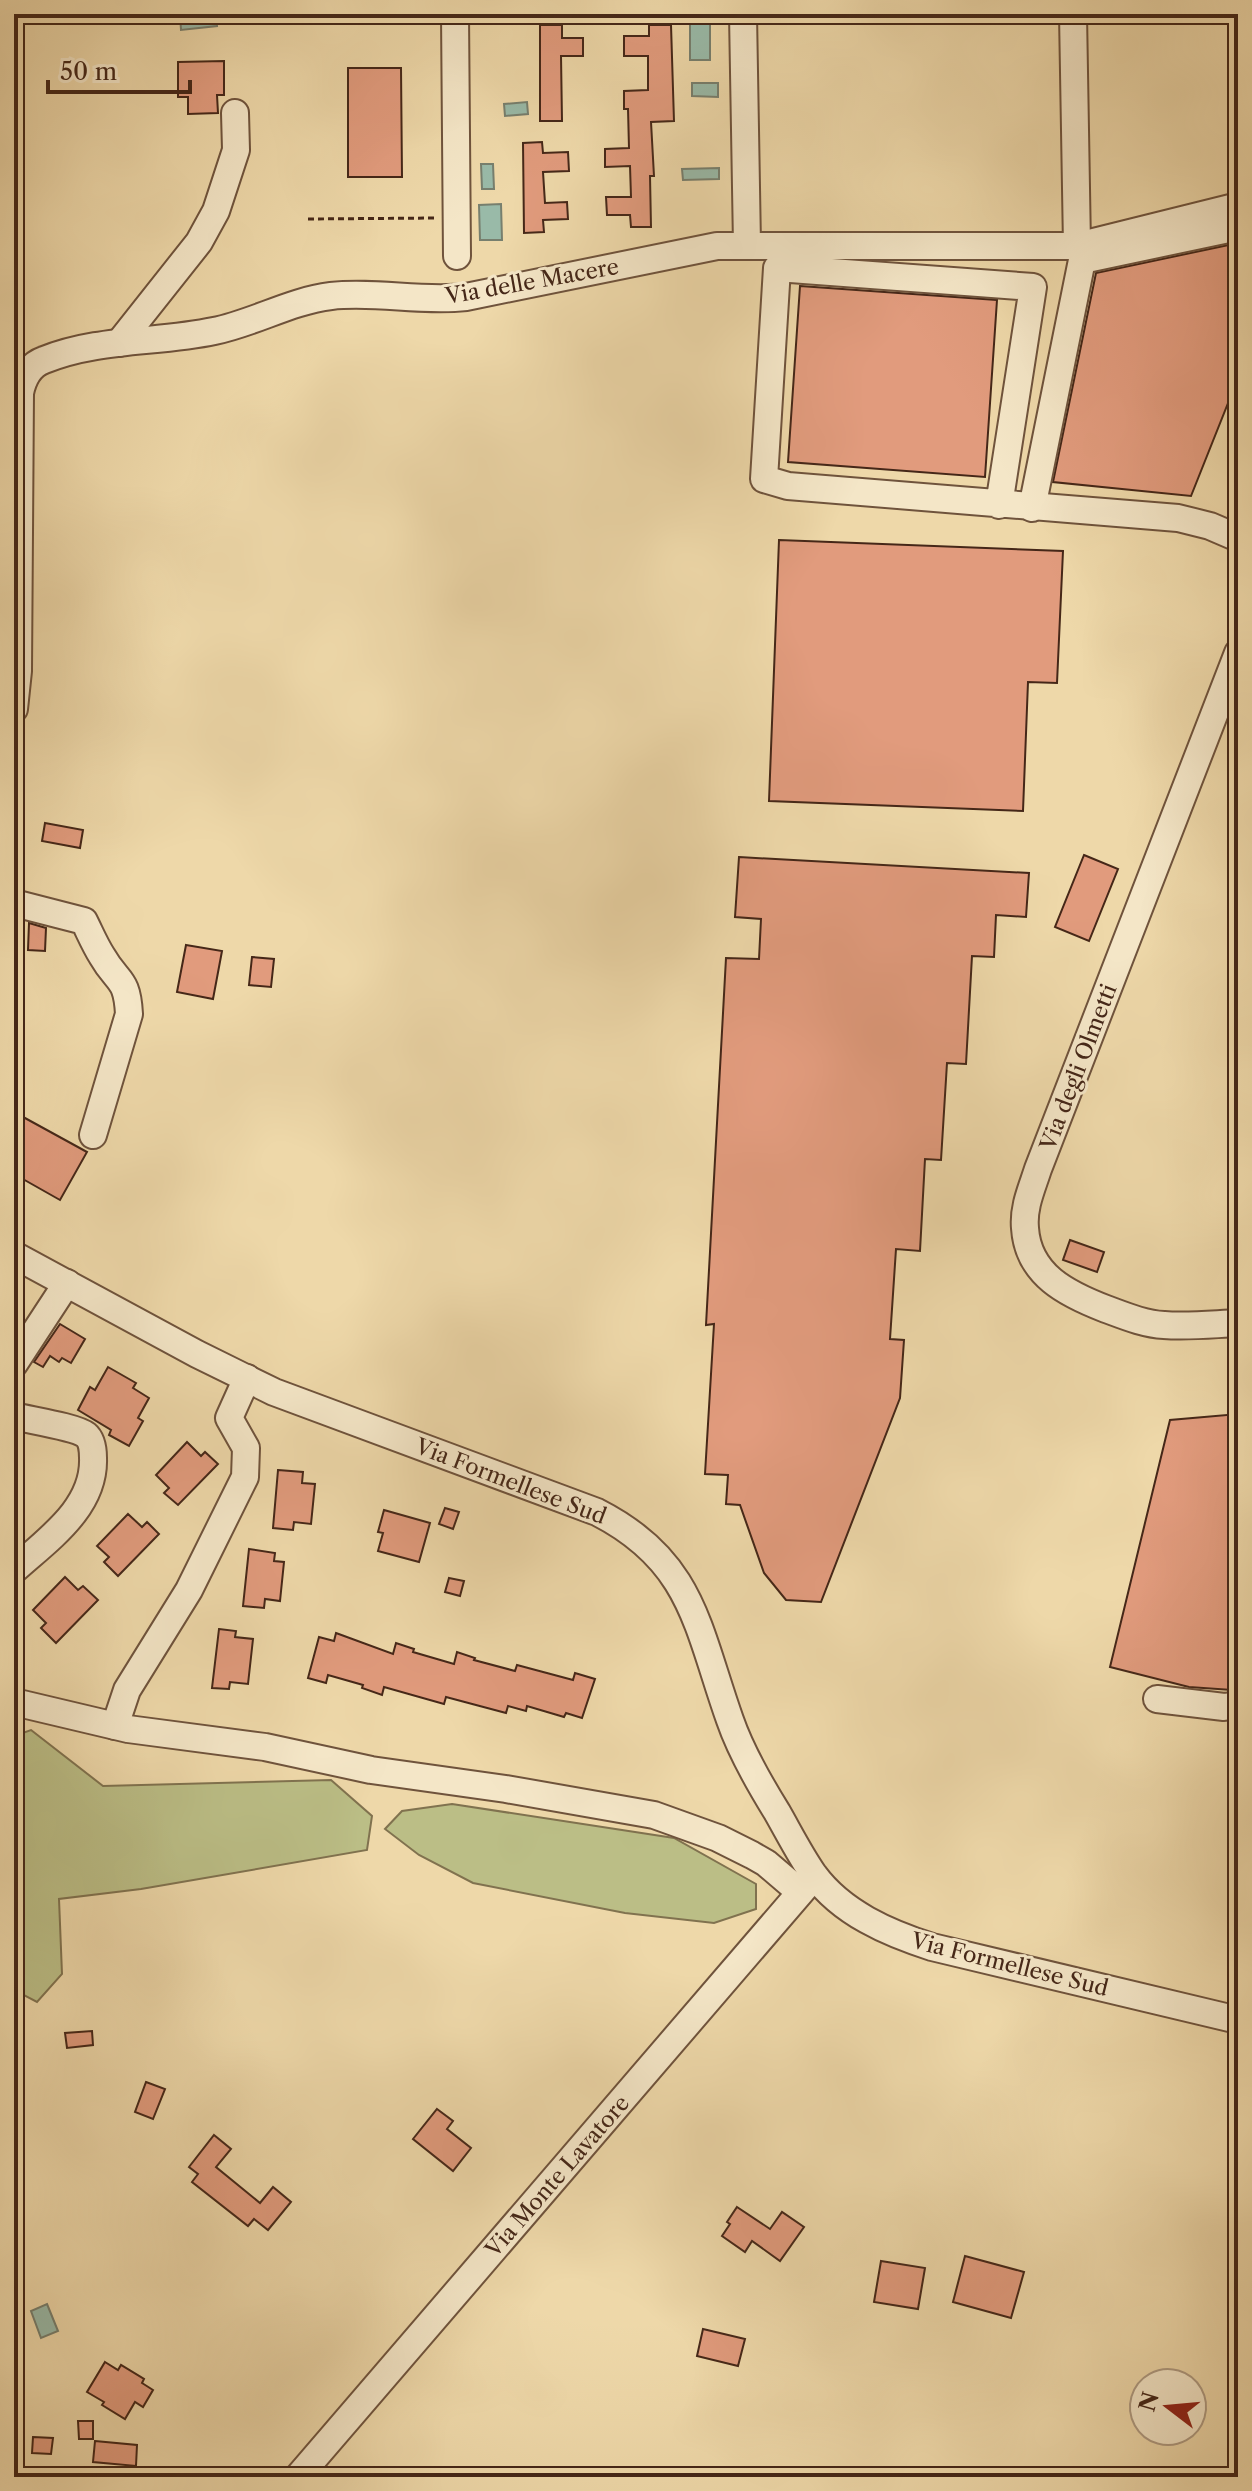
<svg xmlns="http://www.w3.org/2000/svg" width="1252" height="2491" font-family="'Libre Caslon Text',serif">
<rect width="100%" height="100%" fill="#eed8a9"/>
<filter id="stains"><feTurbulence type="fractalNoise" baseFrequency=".0025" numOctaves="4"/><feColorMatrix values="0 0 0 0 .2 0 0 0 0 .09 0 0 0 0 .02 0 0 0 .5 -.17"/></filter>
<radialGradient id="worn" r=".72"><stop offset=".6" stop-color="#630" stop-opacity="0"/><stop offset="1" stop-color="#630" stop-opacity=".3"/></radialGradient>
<!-- green -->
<g fill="#bbbe86" stroke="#80724f" stroke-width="2">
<path d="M31 1730 103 1786 331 1780 372 1816 367 1850 141 1889 59 1899 62 1974 37 2002 14 1990V1736Z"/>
<path d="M452 1804 674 1838 756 1884V1909L714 1923 625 1913 473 1883 419 1855 385 1829 402 1811Z"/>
</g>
<!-- water -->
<g fill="#99baa8" stroke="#777f6e" stroke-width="2">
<path d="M180 14H216L217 26 181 30Z"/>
<rect x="690" y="21" width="20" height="39"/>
<path d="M692 83H718V97L692 96Z"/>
<path d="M527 102 528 114 505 116 504 104Z"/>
<path d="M481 164H493L494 189H482Z"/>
<path d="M719 168V179L683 180 682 169Z"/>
<path d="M501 204 502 240H480L479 205Z"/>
<path d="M47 2304 58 2331 41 2338 31 2311Z"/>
</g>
<!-- building -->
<g fill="#e19b7d" stroke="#452718" stroke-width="2">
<path d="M540 25H562V38H583V56H561L562 121H540Z"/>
<path d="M649 25H671L674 121 651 122 654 176H650L651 227H631L630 215H607L606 197H631L630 166 605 167V149L629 148 628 109H624V91L648 90V56H624V36H649Z"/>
<path d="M224 61V95H217L218 113 188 114V97H178V62Z"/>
<path d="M348 68H401L402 177H348Z"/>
<path d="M542 142 543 153 568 152 569 171 543 172 545 203 567 202 568 219 543 220 544 232 524 233 523 143Z"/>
<path d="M1238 243V378L1191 496 1053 482 1096 273Z"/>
<path d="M800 286 997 300 985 477 788 462Z"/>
<path d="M779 540 1063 551 1057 683 1028 682 1023 811 769 801Z"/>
<path d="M45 823 83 830 80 848 42 841Z"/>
<path d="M1084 855 1118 869 1089 941 1055 927Z"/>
<path d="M739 857 1029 873 1026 917 996 915 994 957 972 956 966 1064 947 1063 941 1160 925 1159 920 1251 896 1249 890 1339 904 1340 900 1398 821 1602 786 1600 764 1573 740 1505 726 1504 728 1475 705 1474 714 1324 706 1325 726 958 759 959 761 919 735 917Z"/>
<path d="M29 923 46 928 45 951 28 950Z"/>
<path d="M186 945 222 951 213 999 177 992Z"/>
<path d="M252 957 274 959 271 987 249 985Z"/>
<path d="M14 1112 87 1152 60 1200 14 1174Z"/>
<path d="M1070 1240 1104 1252 1097 1272 1063 1260Z"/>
<path d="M60 1324 85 1339 71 1363 62 1358 59 1362 50 1356 43 1367 34 1362Z"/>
<path d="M108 1367 136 1383 133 1388 149 1398 138 1418 143 1421 129 1446 109 1435 111 1430 78 1410 90 1387 95 1390Z"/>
<path d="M1238 1414V1666L1232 1690 1189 1687 1110 1667 1170 1420Z"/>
<path d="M187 1442 201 1456 205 1452 218 1464 178 1505 164 1493 169 1488 156 1475Z"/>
<path d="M278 1470 303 1472 302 1483 315 1484 311 1524 294 1522 293 1530 273 1528Z"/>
<path d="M445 1508 459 1512 453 1529 439 1524Z"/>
<path d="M384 1510 430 1523 419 1562 378 1551 383 1533 378 1532Z"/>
<path d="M128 1514 142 1527 147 1522 159 1534 118 1576 104 1562 109 1557 97 1546Z"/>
<path d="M249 1549 275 1553 274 1561 284 1562 280 1601 265 1599 264 1608 243 1606Z"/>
<path d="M65 1577 78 1590 83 1586 98 1600 56 1643 41 1628 46 1623 33 1610Z"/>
<path d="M449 1578 464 1581 460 1596 445 1592Z"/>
<path d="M219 1629 236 1631 235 1637 253 1639 248 1684 230 1682 229 1689 212 1688Z"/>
<path d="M336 1633 393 1654 396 1643 414 1649 413 1652 454 1664 457 1652 475 1658 474 1660 515 1671 517 1665 573 1680 575 1673 595 1679 582 1718 566 1713 564 1717 527 1706 526 1711 508 1706 506 1713 446 1697 444 1704 384 1687 382 1695 362 1688 363 1685 328 1675 326 1683 308 1678 319 1637 334 1641Z"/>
<path d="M92 2031 93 2045 67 2048 65 2033Z"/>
<path d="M146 2082 165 2089 153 2119 135 2112Z"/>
<path d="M437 2109 453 2121 447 2129 471 2148 453 2171 413 2139Z"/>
<path d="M214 2135 231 2149 216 2167 260 2203 273 2187 291 2202 268 2230 254 2219 248 2226 192 2182 198 2174 189 2167Z"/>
<path d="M737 2207 770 2229 782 2212 804 2227 780 2261 752 2241 745 2252 722 2236 730 2224 727 2222Z"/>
<path d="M965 2256 1024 2272 1011 2318 953 2302Z"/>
<path d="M881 2261 925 2268 918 2309 874 2302Z"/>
<path d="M703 2329 745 2339 738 2366 697 2356Z"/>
<path d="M105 2362 118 2370 121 2365 144 2379 142 2383 153 2390 143 2407 135 2402 125 2419 102 2405 104 2402 87 2392Z"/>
<path d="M78 2421H93V2439H79Z"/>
<path d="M33 2437 53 2438 51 2454 32 2453Z"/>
<path d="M95 2441 137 2445 136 2466 93 2462Z"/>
</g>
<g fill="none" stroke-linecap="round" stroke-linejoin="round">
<!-- minor casing -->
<g stroke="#6f533c" stroke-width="30">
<g id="minor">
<path d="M455 14 457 256"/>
<path d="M743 14 747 245"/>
<path d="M1073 14 1077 246"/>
<path d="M119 343 199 242 216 211 236 150 235 113"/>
<path d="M999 505 1033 287 777 268 764 479 788 486 1178 518 1210 526 1238 538"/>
<path d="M1032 508 1082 260 1238 227"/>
<path d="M1238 653 1038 1169C1032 1188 1023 1207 1025 1228 1028 1275 1067 1294 1106 1309 1125 1316 1144 1324 1164 1325 1189 1327 1214 1324 1238 1323"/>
<path d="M14 709 18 671 20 393C23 378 30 365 44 360 98 338 158 343 214 331 254 323 290 301 331 296 376 291 421 302 466 297L717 246H1077L1238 206"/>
<path d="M14 903 84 921C90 933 95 945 102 956 118 984 127 977 129 1014L93 1135"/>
<path d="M14 1255 197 1354 274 1392 597 1512C693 1561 697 1627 730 1720 741 1752 759 1783 777 1812 789 1833 800 1855 814 1875 842 1913 888 1933 932 1947L1238 2020"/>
<path d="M14 1364 67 1283"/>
<path d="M14 1416C29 1420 76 1427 86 1435 92 1440 93 1450 93 1458 95 1508 47 1540 14 1570"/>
<path d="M1157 1699 1224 1707 1238 1705"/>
<path d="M14 1702 128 1729 265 1747 371 1770 506 1789 654 1815 718 1838 752 1855 766 1863 800 1892"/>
<path d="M115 1726 127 1690 189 1590 245 1477 246 1448 229 1418 247 1378"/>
<path d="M298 2477 812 1879"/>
</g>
</g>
<!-- path -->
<path stroke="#452718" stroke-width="3" stroke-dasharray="6 4" stroke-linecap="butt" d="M308 219 436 218"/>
<!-- minor -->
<use href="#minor" stroke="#f4e6c7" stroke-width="26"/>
</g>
<g text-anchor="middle" stroke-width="6" stroke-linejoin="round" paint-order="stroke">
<!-- street labels -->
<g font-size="22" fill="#452718" stroke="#f4e6c7">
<text transform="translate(532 281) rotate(-10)" y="8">Via delle Macere</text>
<text transform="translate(1078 1067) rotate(-69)" y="8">Via degli Olmetti</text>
<text transform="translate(511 1481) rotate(21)" y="8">Via Formellese Sud</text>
<text transform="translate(1010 1964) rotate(14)" y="8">Via Formellese Sud</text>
<text transform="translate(557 2176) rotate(-49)" y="8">Via Monte Lavatore</text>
</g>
</g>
<!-- margin -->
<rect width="1252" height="2491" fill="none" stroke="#eed8a9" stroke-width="48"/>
<rect x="16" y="16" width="1220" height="2459" fill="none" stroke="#452718" stroke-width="4"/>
<rect x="24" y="24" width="1204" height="2443" fill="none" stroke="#452718" stroke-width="2"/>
<!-- north arrow -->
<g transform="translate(1168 2407) rotate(286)"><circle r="38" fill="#f4e6c7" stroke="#ae9a81" stroke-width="2"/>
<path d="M0-6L14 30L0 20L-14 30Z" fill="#8f2418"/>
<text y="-12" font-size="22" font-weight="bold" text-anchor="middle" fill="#452718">N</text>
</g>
<!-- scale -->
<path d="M48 80v12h142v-12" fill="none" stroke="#452718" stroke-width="4"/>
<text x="60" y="80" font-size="24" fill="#452718" stroke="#f4e6c7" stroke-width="6" paint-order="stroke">50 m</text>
<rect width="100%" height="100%" filter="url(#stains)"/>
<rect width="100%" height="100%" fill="url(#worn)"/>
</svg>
